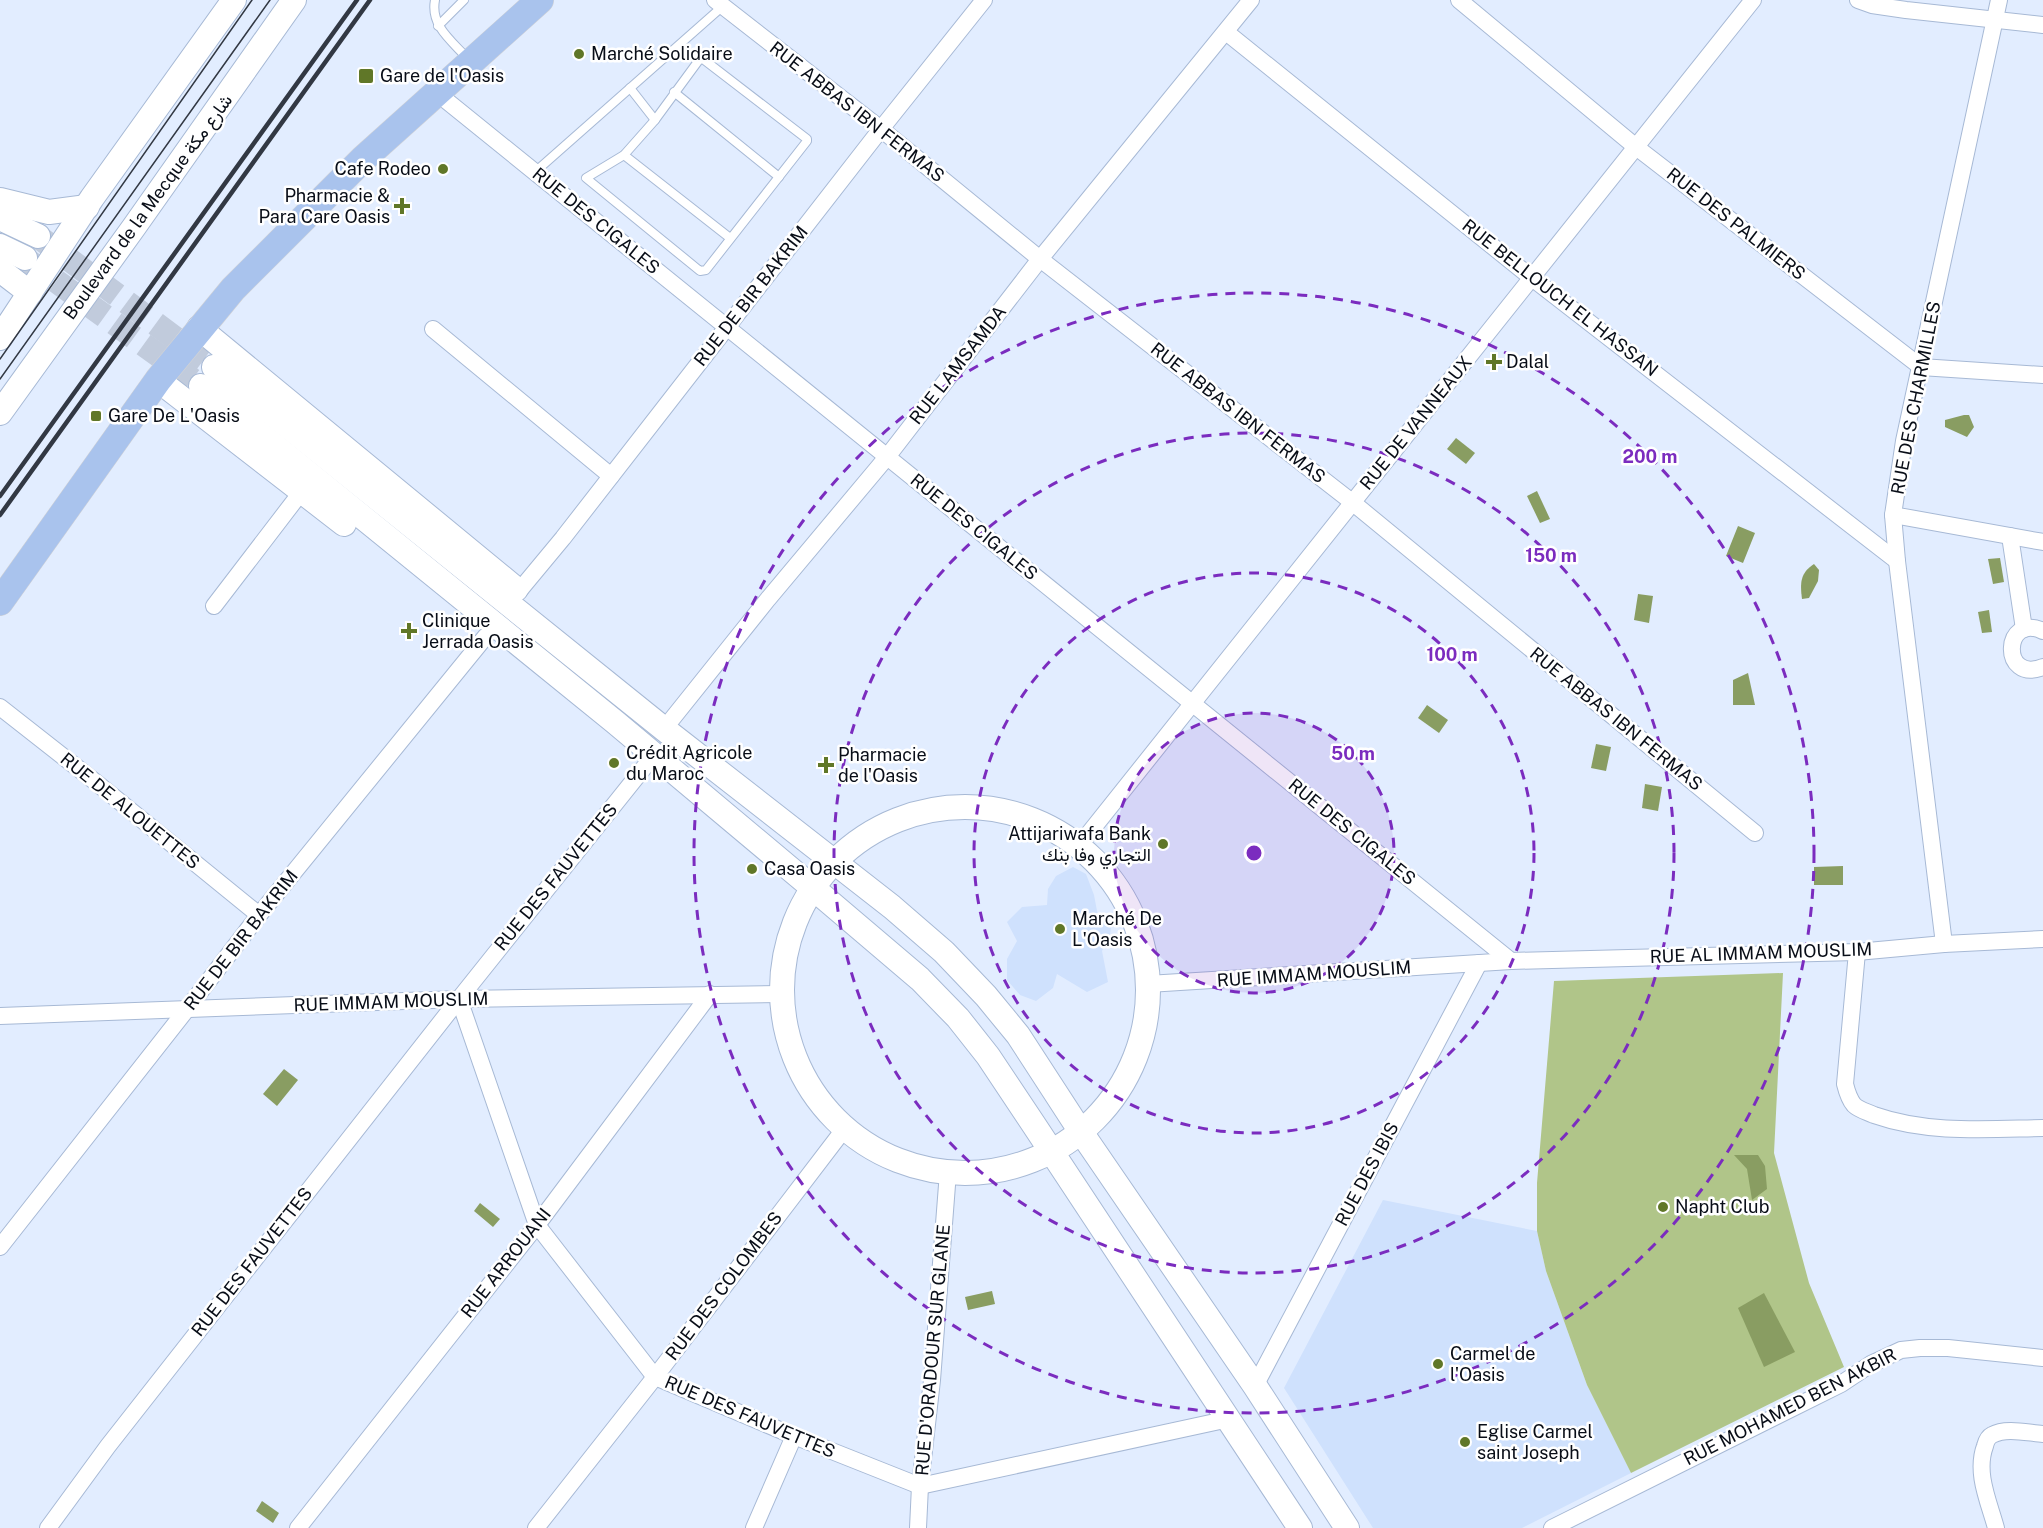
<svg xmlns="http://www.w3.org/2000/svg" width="2043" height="1528" font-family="'Public Sans',Vazirmatn,sans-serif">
<rect width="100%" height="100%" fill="#e2edff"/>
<!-- built -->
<g fill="#cfe1fd">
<path d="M1073 867 1086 874 1094 895 1098 916 1112 919 1110 935 1102 951 1108 982 1087 992 1057 974 1053 988 1036 1001 1020 995 1007 980V959L1017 941 1007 922 1022 907 1047 905 1048 889 1056 876Z"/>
<path d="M1383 1200 1537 1231 1546 1271 1587 1385 1631 1473 1522 1528H1373L1284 1388Z"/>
</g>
<!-- green -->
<path fill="#b0c589" d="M1783 973 1774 1153 1809 1283 1844 1367 1631 1473 1587 1385 1546 1271 1537 1231V1183L1554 981Z"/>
<!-- water -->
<g fill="#899d62">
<path d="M1964 415H1969L1974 427 1967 437 1945 427V420Z"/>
<path d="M1456 438 1475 453 1466 464 1447 449Z"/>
<path d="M1537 491 1550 519 1540 523 1527 496Z"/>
<path d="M1738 526 1755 533 1743 563 1726 556Z"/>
<path d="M2000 558 2004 582 1993 584 1988 559Z"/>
<path d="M1814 564 1819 570 1818 581 1809 598 1802 599C1800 583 1800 573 1814 564Z"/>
<path d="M1638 594 1653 596 1649 623 1634 620Z"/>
<path d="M1989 610 1992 632 1982 633 1978 612Z"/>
<path d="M1748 673 1755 705H1733V680Z"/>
<path d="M1427 705 1448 720 1439 733 1418 718Z"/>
<path d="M1596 744 1611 747 1606 771 1591 768Z"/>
<path d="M1645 784 1662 787 1658 811 1642 808Z"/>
<path d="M1843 866V885H1814V867Z"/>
<path d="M284 1069 298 1080 277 1106 263 1094Z"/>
<path d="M1734 1155H1758L1765 1166 1767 1189 1752 1200 1747 1169Z"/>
<path d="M480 1203 500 1219 493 1227 474 1211Z"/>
<path d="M992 1291 995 1304 968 1310 965 1297Z"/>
<path d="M1764 1293 1795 1352 1764 1367 1738 1308Z"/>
<path d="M262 1501 279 1513 273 1523 256 1511Z"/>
</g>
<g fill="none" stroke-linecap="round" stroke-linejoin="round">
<!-- secondary-tunnel -->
<g stroke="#c1cbdc" stroke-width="24" stroke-dasharray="24 12" stroke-linecap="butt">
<path d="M40 238 214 367"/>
<path d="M27 260 201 386"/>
</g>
<!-- lane casing -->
<g stroke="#a7b9d5" stroke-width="10">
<g id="lane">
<path d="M435 0C430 26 452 41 468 59"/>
<path d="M438 26 464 0"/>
<path d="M703 59 807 139V141L706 270 700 271 586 178 624 155 655 120 699 60Z"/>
<path d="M630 88 655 120"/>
<path d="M674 92 779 177"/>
<path d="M624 155 730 238"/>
<path d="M535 172 723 6"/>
</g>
</g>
<!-- street casing -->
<g stroke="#a7b9d5" stroke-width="18">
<g id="street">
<path d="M715 0 881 129 1040 259 1352 502 1755 833"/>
<path d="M1459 0 1636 147 1921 367 2043 375"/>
<path d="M1858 0 1872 5 1906 10 2043 25"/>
<path d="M1226 32 1532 278 1897 561"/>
<path d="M437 93 1511 961"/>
<path d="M433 329 611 476"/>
<path d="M1893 515 2043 542"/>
<path d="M2010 536 2024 629"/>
<path d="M519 591 563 538 881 129 984 0"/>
<path d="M214 606 302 491"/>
<path d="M2043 631C2003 612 2000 684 2043 667"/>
<path d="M0 707 98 784 259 915"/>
<path d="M664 729 768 599 887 457 1040 259 1251 0"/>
<path d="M654 755 459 999 537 1225 655 1377 794 1436 920 1486 1229 1419"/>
<path d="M1078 847 1753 0"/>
<path d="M1944 944 1897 561 1893 515 1904 441 1999 0"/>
<path d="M1857 952 1845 1084C1847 1092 1849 1099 1854 1105 1859 1110 1868 1112 1874 1115 1928 1134 1987 1129 2043 1128"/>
<path d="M1148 984 1511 961 1857 952 1944 944 2043 939"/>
<path d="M0 1016 459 999 781 994"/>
<path d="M0 1247 187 1009 259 915 486 636"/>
<path d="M1255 1386 1479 963"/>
<path d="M48 1528 108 1446 459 999"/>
<path d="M298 1528 537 1225 710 994"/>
<path d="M536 1528 655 1377 845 1128"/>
<path d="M754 1528 794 1436"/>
<path d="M918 1528 920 1486 932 1380 948 1172"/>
<path d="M1552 1528 1841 1384 1871 1364 1901 1350 1920 1348H1948L2043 1358"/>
<path d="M1996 1528C1989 1502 1975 1473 1985 1446 1986 1442 1988 1437 1992 1435 2006 1427 2028 1433 2043 1434"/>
</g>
</g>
<!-- secondary casing -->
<g stroke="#a7b9d5" stroke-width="26">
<g id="secondary">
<path d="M0 200 49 212 87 207"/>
<path d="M0 218 38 236"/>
<path d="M0 246 25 258"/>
<path d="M0 270 30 293"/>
<path d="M199 328 516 589"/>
<path d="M0 338 92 198 234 0"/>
<path d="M214 367 664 729 892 907 944 952 986 996 1018 1035 1081 1132 1255 1386 1347 1528"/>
<path d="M158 380 344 524"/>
<path d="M201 386 615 722 813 888 920 979 958 1018 988 1056 1034 1125 1300 1528"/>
<path d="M0 413 134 227 294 0"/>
<circle cx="965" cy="990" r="183"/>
</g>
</g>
<!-- primary casing -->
<g stroke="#d3d3d5" stroke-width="28">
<path id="primary" d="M0 602 158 380 233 289 363 159 540 0"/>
</g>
<!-- lane -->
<use href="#lane" stroke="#fff" stroke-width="8"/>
<!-- street -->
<use href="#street" stroke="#fff" stroke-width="16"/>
<!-- secondary -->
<use href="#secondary" stroke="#fff" stroke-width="24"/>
<!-- primary -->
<use href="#primary" stroke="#a9c3ed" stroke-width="27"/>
<!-- tram -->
<g stroke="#323843" stroke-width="1.5">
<path d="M0 359 252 0"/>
<path d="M0 379 270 0"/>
</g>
<!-- rail -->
<g stroke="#323843" stroke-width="4.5">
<path d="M0 496 357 0"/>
<path d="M0 515 370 0"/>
</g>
</g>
<!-- distance rings -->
<circle cx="1254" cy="853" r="140" fill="#7b2cbf" fill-opacity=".12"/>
<g fill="none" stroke="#7b2cbf" stroke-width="3" stroke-dasharray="10 8">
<circle cx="1254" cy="853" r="140"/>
<circle cx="1254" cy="853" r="280"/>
<circle cx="1254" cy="853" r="420"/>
<circle cx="1254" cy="853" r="560"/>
</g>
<!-- markers -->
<g fill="#607728" stroke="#fff" stroke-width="2">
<circle cx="579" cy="54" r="6"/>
<rect x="358" y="68" width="16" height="16" rx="3"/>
<circle cx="443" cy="169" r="6"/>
<path d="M399 197h6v6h6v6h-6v6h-6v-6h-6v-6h6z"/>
<path d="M1491 353h6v6h6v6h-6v6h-6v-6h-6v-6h6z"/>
<rect x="90" y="410" width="12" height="12" rx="3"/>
<path d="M406 622h6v6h6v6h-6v6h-6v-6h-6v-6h6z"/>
<circle cx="614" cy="763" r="6"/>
<path d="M823 756h6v6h6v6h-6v6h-6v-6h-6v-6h6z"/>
<circle cx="1163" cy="844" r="6"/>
<circle cx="752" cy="869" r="6"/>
<circle cx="1060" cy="929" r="6"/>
<circle cx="1663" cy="1207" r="6"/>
<circle cx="1438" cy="1364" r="6"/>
<circle cx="1465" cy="1442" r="6"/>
</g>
<g text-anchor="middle" stroke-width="5" stroke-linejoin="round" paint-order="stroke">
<!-- poi labels -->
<g font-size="18" fill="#080d17" stroke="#fff" text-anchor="start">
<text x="591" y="60">Marché Solidaire</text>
<text x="380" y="82">Gare de l'Oasis</text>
<text x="431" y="175" text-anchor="end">Cafe Rodeo</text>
<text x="390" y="202" text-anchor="end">Pharmacie &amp;<tspan x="390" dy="21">Para Care Oasis</tspan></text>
<text x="1506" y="368">Dalal</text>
<text x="108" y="422">Gare De L'Oasis</text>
<text x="422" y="627">Clinique<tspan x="422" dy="21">Jerrada Oasis</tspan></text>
<text x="626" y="759">Crédit Agricole<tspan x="626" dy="21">du Maroc</tspan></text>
<text x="838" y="761">Pharmacie<tspan x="838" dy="21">de l'Oasis</tspan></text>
<text x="1151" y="840" text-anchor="end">Attijariwafa Bank<tspan x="1151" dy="21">التجاري وفا بنك</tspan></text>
<text x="764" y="875">Casa Oasis</text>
<text x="1072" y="925">Marché De<tspan x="1072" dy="21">L'Oasis</tspan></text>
<text x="1675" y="1213">Napht Club</text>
<text x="1450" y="1360">Carmel de<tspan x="1450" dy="21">l'Oasis</tspan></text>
<text x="1477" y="1438">Eglise Carmel<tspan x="1477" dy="21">saint Joseph</tspan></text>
</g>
<!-- street labels -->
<g font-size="18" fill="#080d17" stroke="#fff">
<text transform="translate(857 112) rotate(38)" y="6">RUE ABBAS IBN FERMAS</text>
<text transform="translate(148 207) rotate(-54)" y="6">Boulevard de la Mecque شارع مكة</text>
<text transform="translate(596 221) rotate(39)" y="6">RUE DES CIGALES</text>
<text transform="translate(1736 224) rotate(38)" y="6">RUE DES PALMIERS</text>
<text transform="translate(751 296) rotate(-52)" y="6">RUE DE BIR BAKRIM</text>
<text transform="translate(1560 298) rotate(38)" y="6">RUE BELLOUCH EL HASSAN</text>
<text transform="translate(958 365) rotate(-52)" y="6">RUE LAMSAMDA</text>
<text transform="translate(1916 398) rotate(-79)" y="6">RUE DES CHARMILLES</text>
<text transform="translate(1238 413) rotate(38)" y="6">RUE ABBAS IBN FERMAS</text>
<text transform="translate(1416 423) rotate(-51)" y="6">RUE DE VANNEAUX</text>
<text transform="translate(974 527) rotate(39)" y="6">RUE DES CIGALES</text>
<text transform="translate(1616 719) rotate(39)" y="6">RUE ABBAS IBN FERMAS</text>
<text transform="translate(130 811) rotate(39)" y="6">RUE DE ALOUETTES</text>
<text transform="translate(1352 832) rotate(39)" y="6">RUE DES CIGALES</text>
<text transform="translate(556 877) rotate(-51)" y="6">RUE DES FAUVETTES</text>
<text transform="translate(241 940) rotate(-52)" y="6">RUE DE BIR BAKRIM</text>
<text transform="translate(1761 953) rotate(-2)" y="6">RUE AL IMMAM MOUSLIM</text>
<text transform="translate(1314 974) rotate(-4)" y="6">RUE IMMAM MOUSLIM</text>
<text transform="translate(391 1002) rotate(-2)" y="6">RUE IMMAM MOUSLIM</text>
<text transform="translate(1367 1174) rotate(-62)" y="6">RUE DES IBIS</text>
<text transform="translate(252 1262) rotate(-52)" y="6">RUE DES FAUVETTES</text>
<text transform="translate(506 1263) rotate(-52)" y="6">RUE ARROUANI</text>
<text transform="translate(724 1286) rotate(-53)" y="6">RUE DES COLOMBES</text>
<text transform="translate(933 1350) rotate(-85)" y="6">RUE D'ORADOUR SUR GLANE</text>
<text transform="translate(1790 1407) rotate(-27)" y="6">RUE MOHAMED BEN AKBIR</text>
<text transform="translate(750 1417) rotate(23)" y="6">RUE DES FAUVETTES</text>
</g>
</g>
<circle cx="1254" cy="853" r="9" fill="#7b2cbf" stroke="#fff" stroke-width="3"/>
<g font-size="18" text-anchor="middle" font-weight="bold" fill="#7b2cbf" stroke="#fff" stroke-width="5" stroke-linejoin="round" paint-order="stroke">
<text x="1650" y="463">200 m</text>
<text x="1551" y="562">150 m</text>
<text x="1452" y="661">100 m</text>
<text x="1353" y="760">50 m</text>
</g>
</svg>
